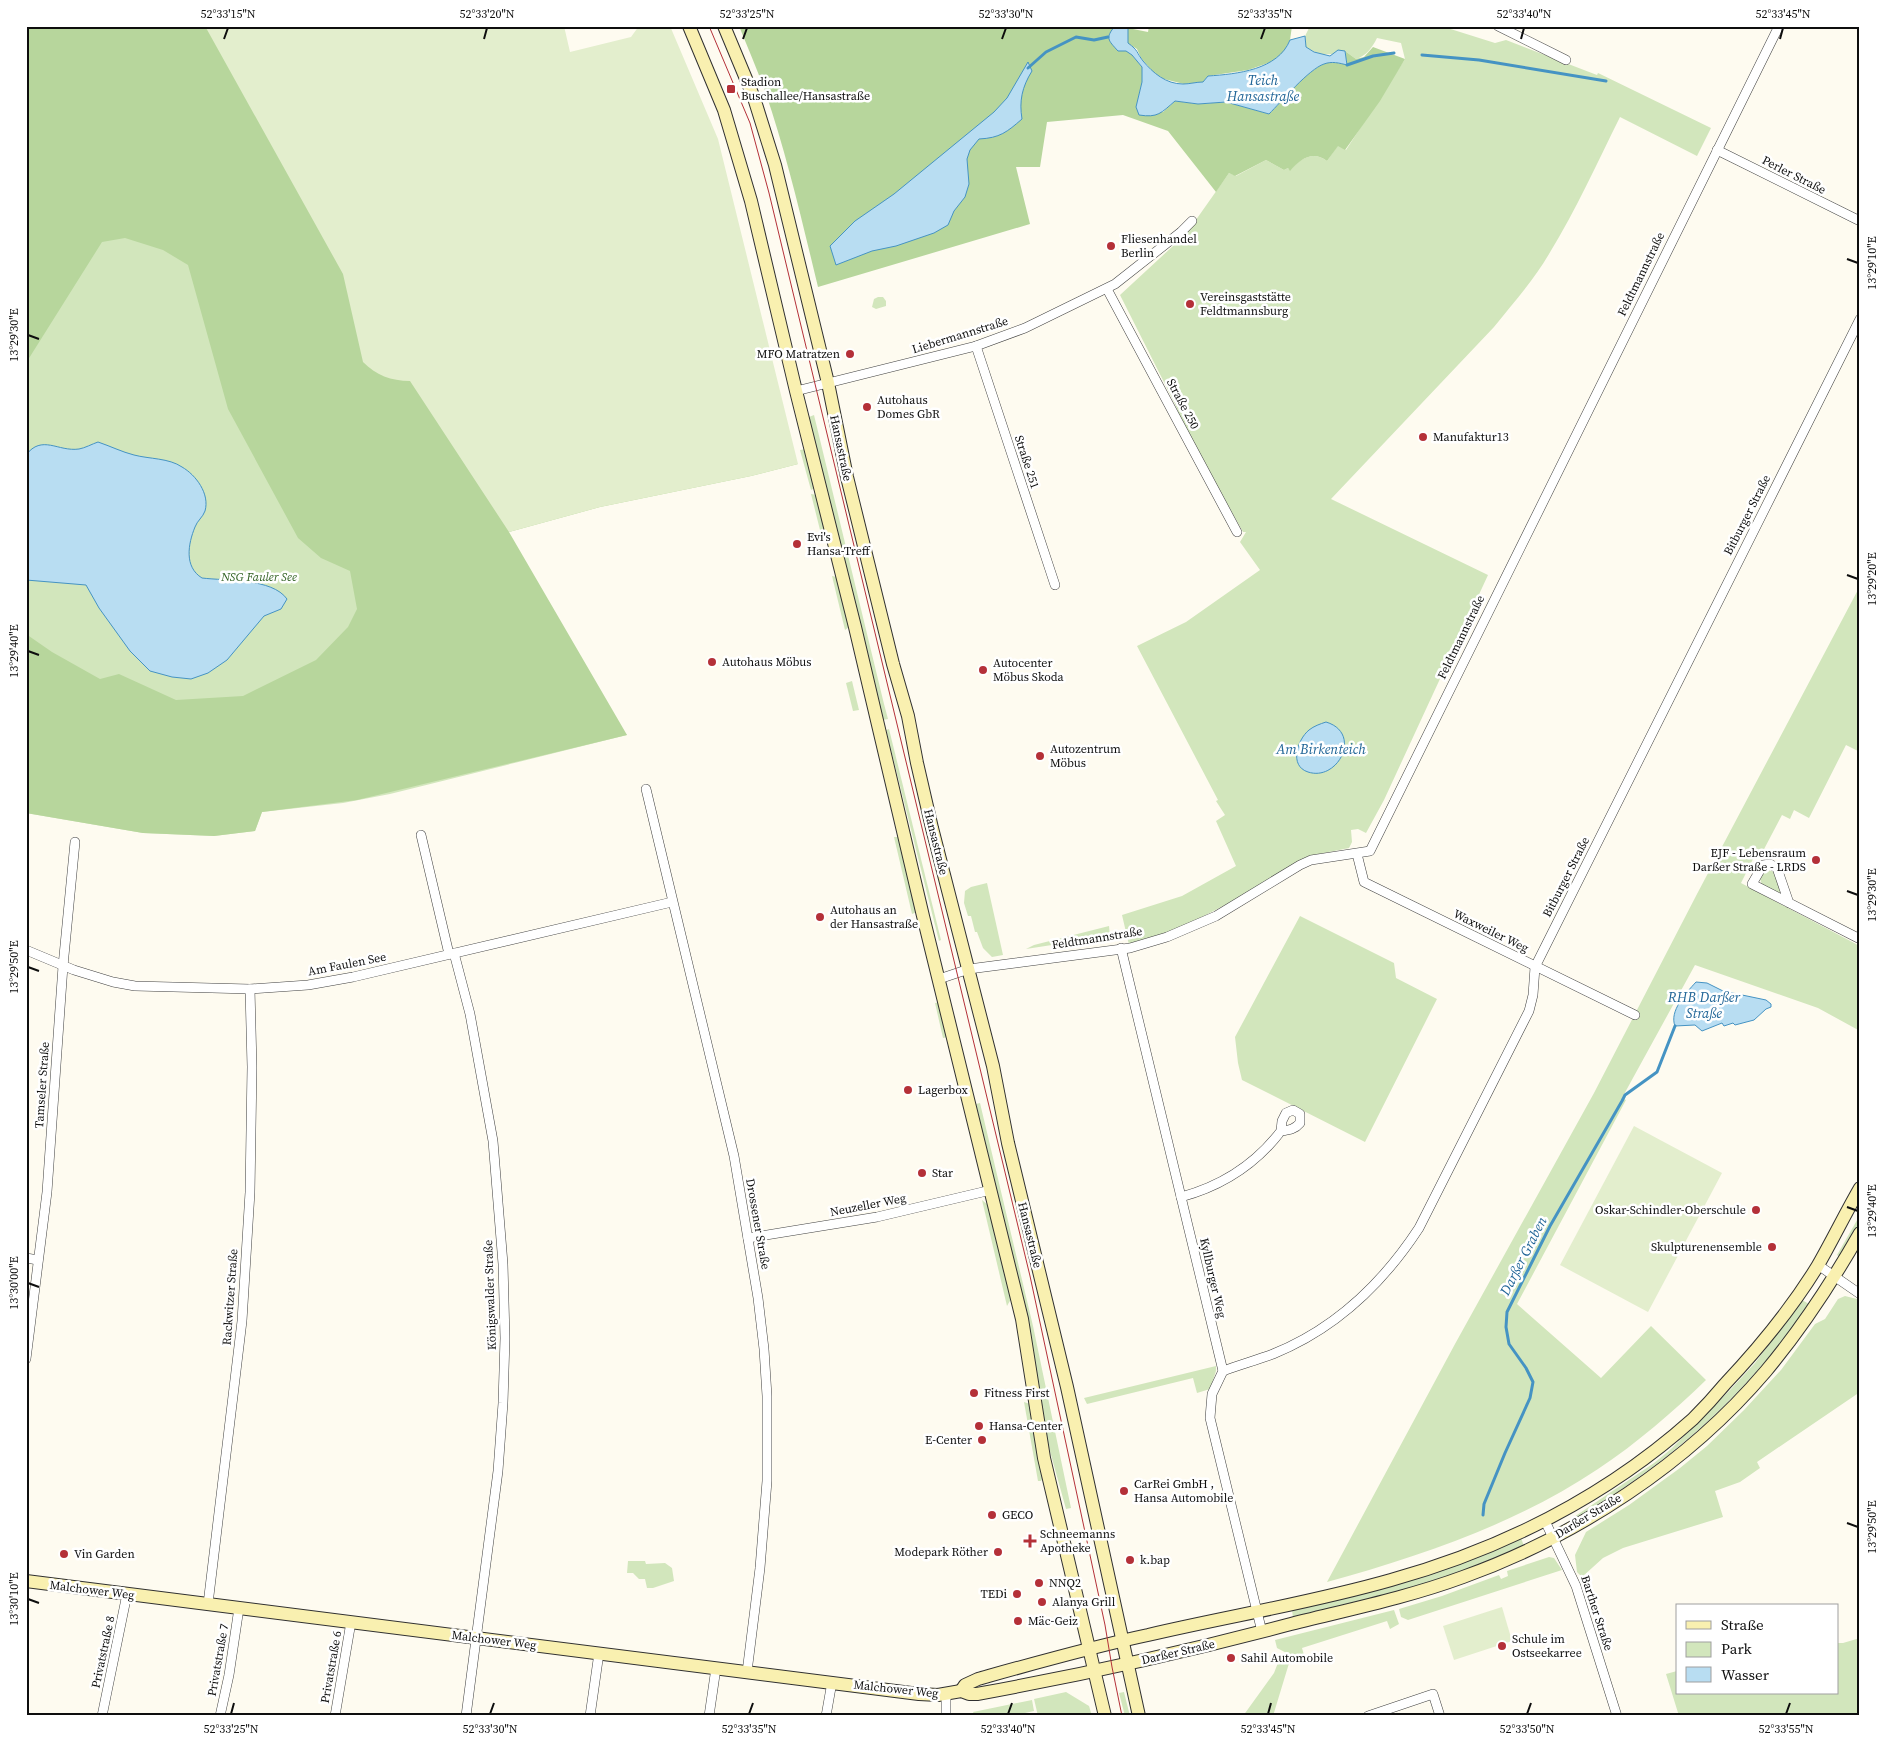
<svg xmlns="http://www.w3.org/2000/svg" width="1886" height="1742" font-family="'Source Serif 4',serif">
<rect width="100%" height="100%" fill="#fefbf0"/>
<!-- green -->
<g fill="#d2e6bc">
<path d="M26 26 627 735 390 794 343 803 262 812 255 831 214 836 143 833 26 813Z"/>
<path d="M1310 26H1441L1495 43 1506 40 1597 75 1598 73 1711 128 1697 156 1620 117C1597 163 1576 210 1549 254 1534 280 1513 303 1494 327L1331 499 1488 575 1384 800 1366 833 1358 829 1351 830 1352 842 1349 848 1309 856 1229 903 1194 921 1170 932 1129 945 1122 915 1182 896 1236 866 1216 821 1225 815 1216 801 1218 800 1137 646 1186 622 1260 570 1240 542 1246 532H1243L1184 427 1175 404 1120 295 1186 234 1229 173 1236 176 1266 160 1284 170 1288 168 1290 170C1300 159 1313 150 1327 161L1338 145 1346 150 1405 59 1401 43 1377 38C1372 48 1366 56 1356 59L1345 51C1330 56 1319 56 1306 47L1305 36Z"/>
<path d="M878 297H883L886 301V306L876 309 872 307 874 299Z"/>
<path d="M814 415 884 704 888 719 883 720 811 426 809 417Z"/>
<path d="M806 449 815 488 811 490 800 450Z"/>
<path d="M811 494 817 495 825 528 820 530Z"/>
<path d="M832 576 837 577 849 627 845 630Z"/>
<path d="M1860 586V752L1846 745 1809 818 1794 810 1790 819 1782 815 1762 853 1757 851 1741 883 1856 944 1860 947V1031L1818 1008 1695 965 1622 1098 1626 1100 1517 1304 1601 1378 1651 1326 1706 1380C1673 1412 1637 1443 1598 1469 1516 1524 1421 1556 1327 1582L1455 1344 1594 1093 1697 894Z"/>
<path d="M852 681 859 710 853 711 846 683Z"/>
<path d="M889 729 941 940 939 941 886 730Z"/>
<path d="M894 837H900L917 912 912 914Z"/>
<path d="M1766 869 1774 872 1781 891 1779 894 1762 885 1760 879 1763 871Z"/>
<path d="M987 883 1003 955 992 957 983 948 977 932H975L971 916H968L964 903 965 891 971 887Z"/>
<path d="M1300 916 1394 963 1396 978 1437 999 1365 1142 1242 1080 1238 1063 1235 1037Z"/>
<path d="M1109 926 1110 936 1026 949 1034 945Z"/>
<path d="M940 1002 948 1037 943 1038 935 1003Z"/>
<path d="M980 1103 1033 1326 1071 1508 1066 1509 1048 1444 1025 1305 976 1104Z"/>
<path d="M982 1200 988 1205 1011 1299 1007 1306Z"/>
<path d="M1860 1215V1223L1840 1257 1837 1255Z"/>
<path d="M1845 1296 1857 1299 1860 1302V1392L1757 1462 1760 1468 1740 1482 1715 1491 1723 1517 1623 1548 1603 1558 1582 1577 1577 1572 1575 1555 1586 1532 1629 1505 1680 1468 1707 1446 1744 1410 1781 1370 1815 1324 1825 1319 1838 1299Z"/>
<path d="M1802 1300 1809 1304C1792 1327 1775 1351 1755 1373 1703 1432 1641 1480 1573 1520L1571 1519 1654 1463 1671 1449 1730 1390 1755 1363Z"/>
<path d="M1216 1366V1371L1210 1389 1197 1393 1193 1378 1087 1404 1084 1398Z"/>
<path d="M1024 1402 1030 1404 1043 1478 1041 1481H1038Z"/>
<path d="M1521 1538 1524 1546 1468 1569 1410 1588 1293 1618 1292 1610Z"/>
<path d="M1549 1557 1554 1558 1562 1570 1408 1620 1401 1617 1399 1609 1442 1596 1499 1575 1501 1579 1508 1576 1507 1571Z"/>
<path d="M628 1561H645L646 1564 665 1563 672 1568 674 1581 653 1588H647L645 1579H639L633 1573H627Z"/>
<path d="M1394 1610 1399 1624 1390 1629 1387 1621 1302 1648 1304 1655 1296 1658 1277 1648 1275 1640Z"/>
<path d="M1860 1638V1716H1679L1666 1674 1677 1671V1693H1837V1643H1843Z"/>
<path d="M1281 1655 1290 1660 1273 1716H1243L1274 1673Z"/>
<path d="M1066 1692 1089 1706 1092 1716H1038L1034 1699Z"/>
<path d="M1124 1692 1130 1716H1125L1119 1693Z"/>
<path d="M1032 1700 1034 1711 1012 1716H975L973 1712Z"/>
</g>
<!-- forest -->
<g fill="#b7d69c">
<path d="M26 26H234L798 464 751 476 600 507 509 532 627 735 357 800 262 812 255 831 214 836 143 833 26 813V634L52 652 100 679 119 674 176 700 243 696 316 660 348 627 357 609 350 571 321 558 298 538 228 409 188 265 163 250 125 238 102 242 26 363Z"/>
<path d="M739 26H1115L1108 37 1132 55 1142 67V82L1136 108 1163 112 1175 101 1198 104 1226 102 1269 114C1281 102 1309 69 1324 64 1331 61 1339 63 1347 65L1345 51 1356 59 1364 57 1373 47 1405 59 1380 101 1345 150 1338 146 1327 161C1313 150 1300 159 1290 171L1288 168 1284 170 1266 160 1235 176 1229 173 1216 192 1168 131 1123 115 1047 122 1040 167H1016L1030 224 818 287C802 221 787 155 765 91 757 69 748 48 739 26Z"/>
<path d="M1149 26H1292L1290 40 1284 52 1271 62 1248 70 1208 76 1203 82 1184 84 1164 79 1154 73 1141 58 1137 49 1127 43 1128 28 1148 32Z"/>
</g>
<!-- pitch -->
<g fill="#e3eecd">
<path d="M205 26H564L570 52 631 37 639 26H670L718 139 798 464 751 476 600 507 509 532 410 381C391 381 376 375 363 362L343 274Z"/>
<path d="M1634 1126 1722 1173 1648 1312 1560 1265Z"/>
<path d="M1502 1607 1512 1641 1454 1660 1443 1626Z"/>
</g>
<!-- water -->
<g fill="#b8ddf2" stroke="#4593c3">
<path d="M1115 26 1128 28V43C1139 51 1136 52 1143 61 1153 73 1166 84 1183 84 1190 84 1196 82 1203 82L1208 76C1237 74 1278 70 1290 40L1305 36 1306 47 1314 52 1330 56 1338 50 1345 51 1347 65C1339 63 1332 61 1324 64 1309 69 1281 102 1269 114L1226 102 1198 104 1175 101C1161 113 1158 118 1139 115L1136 107 1142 82V67L1132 55 1126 51H1118C1108 40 1105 38 1115 26Z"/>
<path d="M1028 62 1032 71C1022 87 1019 101 1022 119 1007 132 1000 138 979 139L970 150 967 159 969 184 965 197 954 211 948 225 934 233 896 246 872 251 836 265 830 246 855 221 894 194 994 112 1007 98Z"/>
<path d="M98 442C110 446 122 452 134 455 149 459 169 458 182 467 196 475 210 494 205 511 203 517 197 521 195 527 188 544 184 567 202 578 226 581 272 578 287 599L281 609 264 616 227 660 208 673 191 679 172 677 150 671 130 651 99 608 86 585 26 580V455C42 434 58 452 79 449 85 448 92 444 98 442Z"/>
<path d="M1326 722C1363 733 1338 782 1308 772 1289 766 1297 740 1309 730 1314 726 1320 724 1326 722Z"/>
<path d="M1696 982 1707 983 1723 991 1766 1000 1771 1004V1007L1766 1009 1754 1020 1735 1025 1733 1023 1724 1026 1722 1023 1702 1031 1695 1025 1675 1026C1669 1011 1686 993 1696 982Z"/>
</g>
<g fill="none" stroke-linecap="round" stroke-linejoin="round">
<!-- stream -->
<g stroke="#4593c3" stroke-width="3">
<path d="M1422 55 1479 60 1606 81"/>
<path d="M1347 65 1373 56 1394 53"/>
<path d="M1028 68 1046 52 1076 37 1094 40 1108 37"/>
<path d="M1483 1515 1484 1504 1505 1453 1530 1398 1533 1382 1526 1368 1509 1344 1506 1327 1507 1312 1550 1226 1622 1101 1625 1095 1657 1072 1675 1026"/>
</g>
<!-- street casing -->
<g stroke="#414141" stroke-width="10">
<g id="street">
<path d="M1498 26 1566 60"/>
<path d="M1717 150 1860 221"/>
<path d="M1107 289 1237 532"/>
<path d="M976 346 1055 585"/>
<path d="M796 391 976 346 1025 328 1115 284 1181 232 1192 221"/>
<path d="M646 789 734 1156 758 1298 764 1349 767 1396V1481L760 1568 747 1672"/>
<path d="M421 835 449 954"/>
<path d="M1357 854 1364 882 1635 1015"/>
<path d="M1789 903 1777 868 1770 864 1763 865 1752 884 1860 939"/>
<path d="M1121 948 1223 1371 1212 1394 1210 1418 1262 1632"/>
<path d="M26 950 74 970 113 982 135 986 250 989 308 985 353 977 672 902"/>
<path d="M454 953 470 1014 493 1141 503 1264 505 1338 503 1403 498 1471 466 1716"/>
<path d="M939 979 969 969 1130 948 1167 937 1216 916 1300 865 1311 860 1370 851 1779 26"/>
<path d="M1181 1197C1222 1186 1255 1165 1281 1131 1290 1130 1295 1129 1300 1123V1114L1293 1110 1286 1113 1282 1121 1281 1131"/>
<path d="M748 1238 877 1217 991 1190"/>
<path d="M26 1258 38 1260"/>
<path d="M1818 1265 1860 1294"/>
<path d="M26 1359 47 1192 63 966 75 842"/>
<path d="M1223 1371C1239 1365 1257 1360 1273 1354 1335 1329 1383 1283 1419 1228L1529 1011 1533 995 1535 967 1860 319"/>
<path d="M1545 1521 1576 1586 1617 1716"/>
<path d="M208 1604 242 1321 250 1192 252 1067 250 989"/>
<path d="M102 1716 127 1594"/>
<path d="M220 1716 229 1675 239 1608"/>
<path d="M335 1716 351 1622"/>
<path d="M590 1716 599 1653"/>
<path d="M709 1716 716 1668"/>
<path d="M826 1716 832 1682"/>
<path d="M946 1716V1694"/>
<path d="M1368 1716 1433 1694 1440 1716"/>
</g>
</g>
<!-- secondary casing -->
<g stroke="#303030" stroke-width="14">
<g id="secondary">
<path d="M689 26 724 110 751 201 796 391 855 627 923 916 1022 1319 1044 1458 1105 1716"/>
<path d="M724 26 754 98 775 165 828 383 847 477 893 664 908 716 917 763 932 828 993 1066 1008 1143 1067 1387 1139 1716"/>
<path d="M26 1581 919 1694 938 1695 961 1691 969 1694H977C1081 1675 1185 1652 1287 1625 1346 1610 1406 1598 1463 1577 1577 1536 1687 1464 1766 1371 1802 1328 1832 1282 1860 1233"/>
<path d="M961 1691 965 1685 978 1679C1035 1663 1091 1647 1148 1635 1229 1616 1311 1603 1391 1580 1502 1549 1607 1496 1693 1419 1704 1408 1715 1396 1725 1384 1759 1348 1791 1309 1817 1267 1832 1241 1845 1214 1860 1188"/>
</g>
</g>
<!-- street -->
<use href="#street" stroke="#fff" stroke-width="9"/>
<!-- secondary -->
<use href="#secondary" stroke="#f9f0b0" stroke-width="12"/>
<!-- tram -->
<path stroke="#b43038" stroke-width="1" d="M709 26 750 123 769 193 1030 1276 1105 1625 1112 1667 1122 1716"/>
</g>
<!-- ticks -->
<path fill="none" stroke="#0e0e0e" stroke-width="2" d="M224 39 228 28M484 39 487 28M743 39 747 28M1002 39 1006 28M1261 39 1265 28M1521 39 1524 28M1780 39 1783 28M1847 259 1858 263M28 335 39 339M1847 575 1858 579M28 651 39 655M1847 891 1858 895M28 967 39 971M1847 1207 1858 1211M28 1283 39 1287M1847 1523 1858 1527M28 1599 39 1603M231 1714 234 1703M490 1714 494 1703M749 1714 753 1703M1008 1714 1012 1703M1268 1714 1271 1703M1527 1714 1531 1703M1786 1714 1790 1703"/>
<!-- markers -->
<g fill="#b43038" stroke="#fff" stroke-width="2">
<rect x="726" y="84" width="10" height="10" rx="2.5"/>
<circle cx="1111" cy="246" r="5"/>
<circle cx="1190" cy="304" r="5"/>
<circle cx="850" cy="354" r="5"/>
<circle cx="867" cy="407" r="5"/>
<circle cx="1423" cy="437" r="5"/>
<circle cx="797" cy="544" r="5"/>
<circle cx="712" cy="662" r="5"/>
<circle cx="983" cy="670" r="5"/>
<circle cx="1040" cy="756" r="5"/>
<circle cx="1816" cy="860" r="5"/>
<circle cx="820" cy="917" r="5"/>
<circle cx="908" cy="1090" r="5"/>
<circle cx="922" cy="1173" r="5"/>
<circle cx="1756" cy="1210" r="5"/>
<circle cx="1772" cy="1247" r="5"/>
<circle cx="974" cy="1393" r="5"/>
<circle cx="979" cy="1426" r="5"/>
<circle cx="982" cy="1440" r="5"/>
<circle cx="1124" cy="1491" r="5"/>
<circle cx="992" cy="1515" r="5"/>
<path d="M1027.5 1533.5h5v5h5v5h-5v5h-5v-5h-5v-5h5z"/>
<circle cx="998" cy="1552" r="5"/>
<circle cx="64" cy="1554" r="5"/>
<circle cx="1130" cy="1560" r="5"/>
<circle cx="1039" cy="1583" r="5"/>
<circle cx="1017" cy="1594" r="5"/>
<circle cx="1042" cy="1602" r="5"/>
<circle cx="1018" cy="1621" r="5"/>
<circle cx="1502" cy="1646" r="5"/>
<circle cx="1231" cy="1658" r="5"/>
</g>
<g text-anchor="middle" stroke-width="5" stroke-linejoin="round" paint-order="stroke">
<!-- poi labels -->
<g font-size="12" fill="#0e0e0e" stroke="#fff" text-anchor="start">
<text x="741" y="86">Stadion<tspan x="741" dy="14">Buschallee/Hansastraße</tspan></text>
<text x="1121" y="243">Fliesenhandel<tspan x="1121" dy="14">Berlin</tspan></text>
<text x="1200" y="301">Vereinsgaststätte<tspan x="1200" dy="14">Feldtmannsburg</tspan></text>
<text x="840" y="358" text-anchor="end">MFO Matratzen</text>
<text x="877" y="404">Autohaus<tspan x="877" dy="14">Domes GbR</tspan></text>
<text x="1433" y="441">Manufaktur13</text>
<text x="807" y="541">Evi's<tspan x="807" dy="14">Hansa-Treff</tspan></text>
<text x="722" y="666">Autohaus Möbus</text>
<text x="993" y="667">Autocenter<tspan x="993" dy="14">Möbus Skoda</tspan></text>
<text x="1050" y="753">Autozentrum<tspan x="1050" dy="14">Möbus</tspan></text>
<text x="1806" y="857" text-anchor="end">EJF - Lebensraum<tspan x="1806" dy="14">Darßer Straße - LRDS</tspan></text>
<text x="830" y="914">Autohaus an<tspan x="830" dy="14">der Hansastraße</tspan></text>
<text x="918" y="1094">Lagerbox</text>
<text x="932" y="1177">Star</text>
<text x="1746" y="1214" text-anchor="end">Oskar-Schindler-Oberschule</text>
<text x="1762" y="1251" text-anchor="end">Skulpturenensemble</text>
<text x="984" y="1397">Fitness First</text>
<text x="989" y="1430">Hansa-Center</text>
<text x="972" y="1444" text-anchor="end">E-Center</text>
<text x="1134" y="1488">CarRei GmbH ,<tspan x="1134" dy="14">Hansa Automobile</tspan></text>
<text x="1002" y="1519">GECO</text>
<text x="1040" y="1538">Schneemanns<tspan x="1040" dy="14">Apotheke</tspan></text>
<text x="988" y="1556" text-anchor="end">Modepark Röther</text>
<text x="74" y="1558">Vin Garden</text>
<text x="1140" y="1564">k.bap</text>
<text x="1049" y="1587">NNQ2</text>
<text x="1007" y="1598" text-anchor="end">TEDi</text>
<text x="1052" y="1606">Alanya Grill</text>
<text x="1028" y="1625">Mäc-Geiz</text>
<text x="1512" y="1643">Schule im<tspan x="1512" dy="14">Ostseekarree</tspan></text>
<text x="1241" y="1662">Sahil Automobile</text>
</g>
<!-- street labels -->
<g font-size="12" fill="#0e0e0e" stroke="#fff">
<text transform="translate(1794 175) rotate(27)" y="4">Perler Straße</text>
<text transform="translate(1641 274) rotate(-64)" y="4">Feldtmannstraße</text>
<text transform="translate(960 335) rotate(-17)" y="4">Liebermannstraße</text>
<text transform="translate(1183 404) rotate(62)" y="4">Straße 250</text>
<text transform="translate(841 448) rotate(78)" y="4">Hansastraße</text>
<text transform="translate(1027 462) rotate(72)" y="4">Straße 251</text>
<text transform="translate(1747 515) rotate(-63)" y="4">Bitburger Straße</text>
<text transform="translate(1461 637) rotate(-64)" y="4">Feldtmannstraße</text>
<text transform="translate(936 842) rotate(76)" y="4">Hansastraße</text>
<text transform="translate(1566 877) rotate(-63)" y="4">Bitburger Straße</text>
<text transform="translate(1491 931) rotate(26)" y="4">Waxweiler Weg</text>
<text transform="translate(1097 938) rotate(-9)" y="4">Feldtmannstraße</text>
<text transform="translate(347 964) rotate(-11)" y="4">Am Faulen See</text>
<text transform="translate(42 1085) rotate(-86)" y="4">Tamseler Straße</text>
<text transform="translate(868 1205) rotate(-11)" y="4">Neuzeller Weg</text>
<text transform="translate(758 1224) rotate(80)" y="4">Drossener Straße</text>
<text transform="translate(1030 1235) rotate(76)" y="4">Hansastraße</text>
<text transform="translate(1213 1278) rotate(77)" y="4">Kyllburger Weg</text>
<text transform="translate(490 1295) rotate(-92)" y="4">Königswalder Straße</text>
<text transform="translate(230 1297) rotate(-86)" y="4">Rackwitzer Straße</text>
<text transform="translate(1588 1516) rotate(-31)" y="4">Darßer Straße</text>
<text transform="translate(92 1590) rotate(7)" y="4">Malchower Weg</text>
<text transform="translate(1597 1613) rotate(72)" y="4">Barther Straße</text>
<text transform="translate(494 1640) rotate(7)" y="4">Malchower Weg</text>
<text transform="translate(103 1652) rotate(-78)" y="4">Privatstraße 8</text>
<text transform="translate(1178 1652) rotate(-13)" y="4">Darßer Straße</text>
<text transform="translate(218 1660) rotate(-80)" y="4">Privatstraße 7</text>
<text transform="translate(331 1667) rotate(-80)" y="4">Privatstraße 6</text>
<text transform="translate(896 1689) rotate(6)" y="4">Malchower Weg</text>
</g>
<!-- park labels -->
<g font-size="12" font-style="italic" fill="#316123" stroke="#fff">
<text x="259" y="581">NSG Fauler See</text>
</g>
<!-- water labels -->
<g font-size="14" font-style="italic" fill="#206597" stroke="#fff">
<text x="1263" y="85">Teich<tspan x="1263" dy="16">Hansastraße</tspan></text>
<text x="1321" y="754">Am Birkenteich</text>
<text x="1704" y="1002">RHB Darßer<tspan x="1704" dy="16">Straße</tspan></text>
<text transform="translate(1523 1256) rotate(-63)" y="5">Darßer Graben</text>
</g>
</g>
<!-- border -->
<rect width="1886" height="1742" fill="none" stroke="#ffffff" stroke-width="55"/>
<!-- legend -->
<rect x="1676" y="1604" width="162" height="90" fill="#ffffff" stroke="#9f9f9f"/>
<rect x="1686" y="1621" width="25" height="8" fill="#f9f0b0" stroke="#9f9f9f"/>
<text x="1721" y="1630" font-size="15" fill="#0e0e0e">Straße</text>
<rect x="1686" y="1642" width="25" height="15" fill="#d2e6bc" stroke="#9f9f9f"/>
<text x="1721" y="1654" font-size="15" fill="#0e0e0e">Park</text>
<rect x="1686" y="1667" width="25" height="15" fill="#b8ddf2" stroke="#9f9f9f"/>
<text x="1721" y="1680" font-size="15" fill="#0e0e0e">Wasser</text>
<rect x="28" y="28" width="1830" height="1686" fill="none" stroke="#0e0e0e" stroke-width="2"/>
<g font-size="12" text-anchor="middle" fill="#0e0e0e">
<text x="228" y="18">52°33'15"N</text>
<text x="487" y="18">52°33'20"N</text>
<text x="747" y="18">52°33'25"N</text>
<text x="1006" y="18">52°33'30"N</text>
<text x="1265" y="18">52°33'35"N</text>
<text x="1524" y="18">52°33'40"N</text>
<text x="1783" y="18">52°33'45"N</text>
<text transform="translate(1872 263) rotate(-90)" y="4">13°29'10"E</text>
<text transform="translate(14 335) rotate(-90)" y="4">13°29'30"E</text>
<text transform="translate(1872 579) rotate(-90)" y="4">13°29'20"E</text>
<text transform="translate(14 651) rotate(-90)" y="4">13°29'40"E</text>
<text transform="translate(1872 895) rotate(-90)" y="4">13°29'30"E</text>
<text transform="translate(14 967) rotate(-90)" y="4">13°29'50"E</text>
<text transform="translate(1872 1211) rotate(-90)" y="4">13°29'40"E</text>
<text transform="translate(14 1283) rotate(-90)" y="4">13°30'00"E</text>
<text transform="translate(1872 1527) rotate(-90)" y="4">13°29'50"E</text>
<text transform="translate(14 1599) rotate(-90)" y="4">13°30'10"E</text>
<text x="231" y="1733">52°33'25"N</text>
<text x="490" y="1733">52°33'30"N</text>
<text x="749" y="1733">52°33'35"N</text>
<text x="1008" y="1733">52°33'40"N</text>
<text x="1268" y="1733">52°33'45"N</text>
<text x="1527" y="1733">52°33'50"N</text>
<text x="1786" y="1733">52°33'55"N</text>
</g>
</svg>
